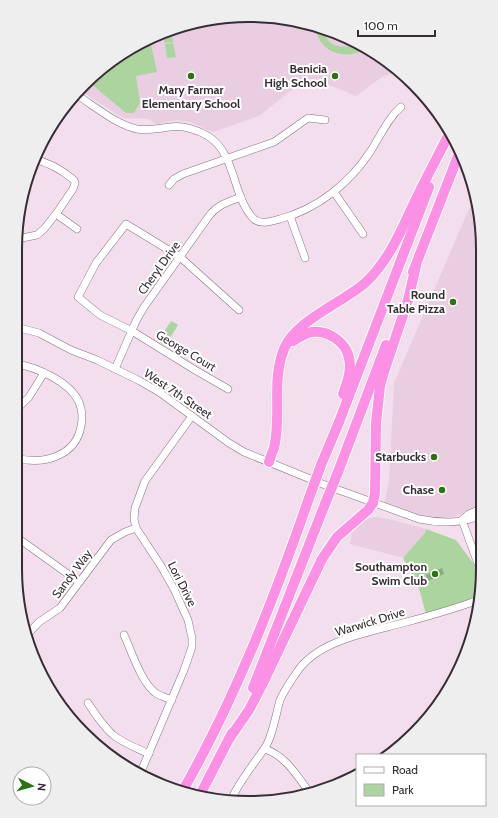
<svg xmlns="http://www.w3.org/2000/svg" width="498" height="818" font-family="Cabin,sans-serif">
<rect width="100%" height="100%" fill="#f2deec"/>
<!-- built -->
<g fill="#e9cee2">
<path d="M218 17 309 23 391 63 400 74H391L382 77 356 96 334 87 318 83 308 82 297 86 259 116 213 132 190 122 176 120 157 124 154 123 149 119 123 118 81 91 132 46Z"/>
<path d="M472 202 477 205 482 233 481 505 468 512 446 519 420 517 384 504 389 482 394 383Z"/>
<path d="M375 517 389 519 426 529 425 533 404 558 350 544 352 531 368 518Z"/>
</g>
<!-- green -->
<g fill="#abd49f">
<path d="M315 26 322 29C332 56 346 41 364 50 342 61 318 51 315 26Z"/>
<path d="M172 33 173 42 165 43 163 36Z"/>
<path d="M150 40 157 72 136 76 140 103 134 113H126L90 83 132 46Z"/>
<path d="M173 43 176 57 167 58 165 44Z"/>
<path d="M171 321 178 325 165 346 158 341Z"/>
<path d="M426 529 456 540 473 563 481 579V595L468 602 426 614 418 585 403 558 425 533Z"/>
</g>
<!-- water -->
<path fill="#85af7a" d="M442 568 444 574 428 581 426 575Z"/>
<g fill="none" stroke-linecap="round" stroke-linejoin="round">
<!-- minor casing -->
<g stroke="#84727f" stroke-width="8">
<g id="minor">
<path d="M77 95C94 106 117 125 137 129 149 131 159 128 170 127 183 125 197 130 208 136 236 154 232 194 252 217 259 226 271 221 280 219 317 209 349 184 370 152 380 137 387 119 401 107"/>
<path d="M169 185 174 179 183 174 274 142 308 118 325 120"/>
<path d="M334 192 363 234"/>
<path d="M56 214 77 229"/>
<path d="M290 216 305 258"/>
<path d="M17 239 37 235 44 229 56 214 73 189 75 183 74 180C62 170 48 162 33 159"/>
<path d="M16 327 39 333 71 350 97 360 140 381 159 392 229 443 244 452 325 485 419 519C438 523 464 524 481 515"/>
<path d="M115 369 136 321 144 307 209 216C217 205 228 202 241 197"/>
<path d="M228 389 195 370 132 331 100 315 78 297 96 263 126 224 180 257 239 310"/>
<path d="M16 410 29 397 44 373"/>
<path d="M16 458C42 465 76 457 81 426 83 418 82 410 79 402 70 382 37 367 16 364"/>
<path d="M462 520 481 572"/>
<path d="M462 520 469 514 481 509"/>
<path d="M15 536 79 582"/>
<path d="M124 635C132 652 141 683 157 694 161 696 167 698 172 700"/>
<path d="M26 636 39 622 60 608 111 540 125 532 136 528"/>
<path d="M88 703C95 714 103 726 113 735 123 743 137 748 149 754"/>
<path d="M265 749C286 756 297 776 310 793"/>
<path d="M140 774 184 670 192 647V638L188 620 174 589 161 566 136 528 134 519 135 508 145 481 192 416"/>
<path d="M231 800C239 782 253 765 264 749 272 739 276 714 280 700 285 689 292 679 299 669 321 640 369 632 403 623 429 616 455 609 481 599"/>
</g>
</g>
<!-- highway casing -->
<g stroke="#fff" stroke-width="12">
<g id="highway">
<path d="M413 272 460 151"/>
<path d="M293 341C299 337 305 333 312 332 328 330 346 342 349 358 352 370 347 383 343 394"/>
<path d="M269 462C270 458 272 453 274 448 282 415 271 381 284 349 295 321 342 303 365 283 388 262 401 231 414 203 425 180 437 158 448 136"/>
<path d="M321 465 339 422 429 187"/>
<path d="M338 472 386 345"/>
<path d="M253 688 325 504"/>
<path d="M229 739 249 710 262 685 322 559 337 537 368 510 373 503 375 493 376 423 380 386 384 372 408 300 416 266"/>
<path d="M182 792C235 699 274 599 309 498"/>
<path d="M200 795 232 733"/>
</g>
</g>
<!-- minor -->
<use href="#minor" stroke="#fff" stroke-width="7"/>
<!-- highway -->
<use href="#highway" stroke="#fc90e4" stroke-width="10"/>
<!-- highway-bridge casing -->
<g stroke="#fff" stroke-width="12" stroke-linecap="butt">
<g id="highway-bridge">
<path d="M309 498 321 465"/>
<path d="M325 504 338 472"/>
</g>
</g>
<!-- highway-bridge -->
<use href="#highway-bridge" stroke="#fc90e4" stroke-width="10"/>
</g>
<!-- markers -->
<g fill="#2d7313" stroke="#fff" stroke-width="1.5">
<circle cx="191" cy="76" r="4"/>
<circle cx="335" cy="76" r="4"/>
<circle cx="453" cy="302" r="4"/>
<circle cx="434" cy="457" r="4"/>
<circle cx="442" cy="490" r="4"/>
<circle cx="435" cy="574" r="4"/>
</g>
<g text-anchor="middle" stroke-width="4" stroke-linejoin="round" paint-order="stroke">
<!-- poi labels -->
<g font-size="12" font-weight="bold" fill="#362e34" stroke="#fff" text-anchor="end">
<text x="327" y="73">Benicia<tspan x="327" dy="14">High School</tspan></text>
<text x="191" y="94" text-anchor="middle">Mary Farmar<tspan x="191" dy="14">Elementary School</tspan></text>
<text x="445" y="299">Round<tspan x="445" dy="14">Table Pizza</tspan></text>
<text x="426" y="461">Starbucks</text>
<text x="434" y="494">Chase</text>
<text x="427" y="571">Southampton<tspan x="427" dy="14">Swim Club</tspan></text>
</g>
<!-- street labels -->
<g font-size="12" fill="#362e34" stroke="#fff">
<text transform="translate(159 268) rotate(-54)" y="4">Cheryl Drive</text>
<text transform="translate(186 351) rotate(31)" y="4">George Court</text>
<text transform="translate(178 394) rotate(34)" y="4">West 7th Street</text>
<text transform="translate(72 574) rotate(-53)" y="4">Sandy Way</text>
<text transform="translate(182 584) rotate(63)" y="4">Lori Drive</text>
<text transform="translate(370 622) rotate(-17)" y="4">Warwick Drive</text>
</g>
</g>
<!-- crop -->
<path d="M0 0H498V818H0ZM249 22H249A227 227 0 0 1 476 249V569A227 227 0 0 1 249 796H249A227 227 0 0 1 22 569V249A227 227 0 0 1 249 22Z" fill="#efeeef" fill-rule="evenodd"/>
<path fill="none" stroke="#362e34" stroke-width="2" d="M249 22H249A227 227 0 0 1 476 249V569A227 227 0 0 1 249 796H249A227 227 0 0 1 22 569V249A227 227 0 0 1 249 22Z"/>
<!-- legend -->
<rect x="356" y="754" width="130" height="52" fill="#ffffff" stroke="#afabae"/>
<rect x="364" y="767" width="20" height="6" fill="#ffffff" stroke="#afabae"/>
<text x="392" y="774" font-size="12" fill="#362e34">Road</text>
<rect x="364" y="784" width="20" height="12" fill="#abd49f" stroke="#afabae"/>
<text x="392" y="794" font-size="12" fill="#362e34">Park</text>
<!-- north arrow -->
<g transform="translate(32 786) rotate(96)"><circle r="19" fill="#ffffff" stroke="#afabae"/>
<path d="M0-3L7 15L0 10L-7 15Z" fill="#2d7313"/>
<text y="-6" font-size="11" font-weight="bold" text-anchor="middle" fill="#362e34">N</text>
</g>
<!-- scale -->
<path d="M358 30v6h77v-6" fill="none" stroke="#362e34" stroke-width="2"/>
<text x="364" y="30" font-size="12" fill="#362e34" stroke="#ffffff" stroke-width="3" paint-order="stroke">100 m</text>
</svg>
